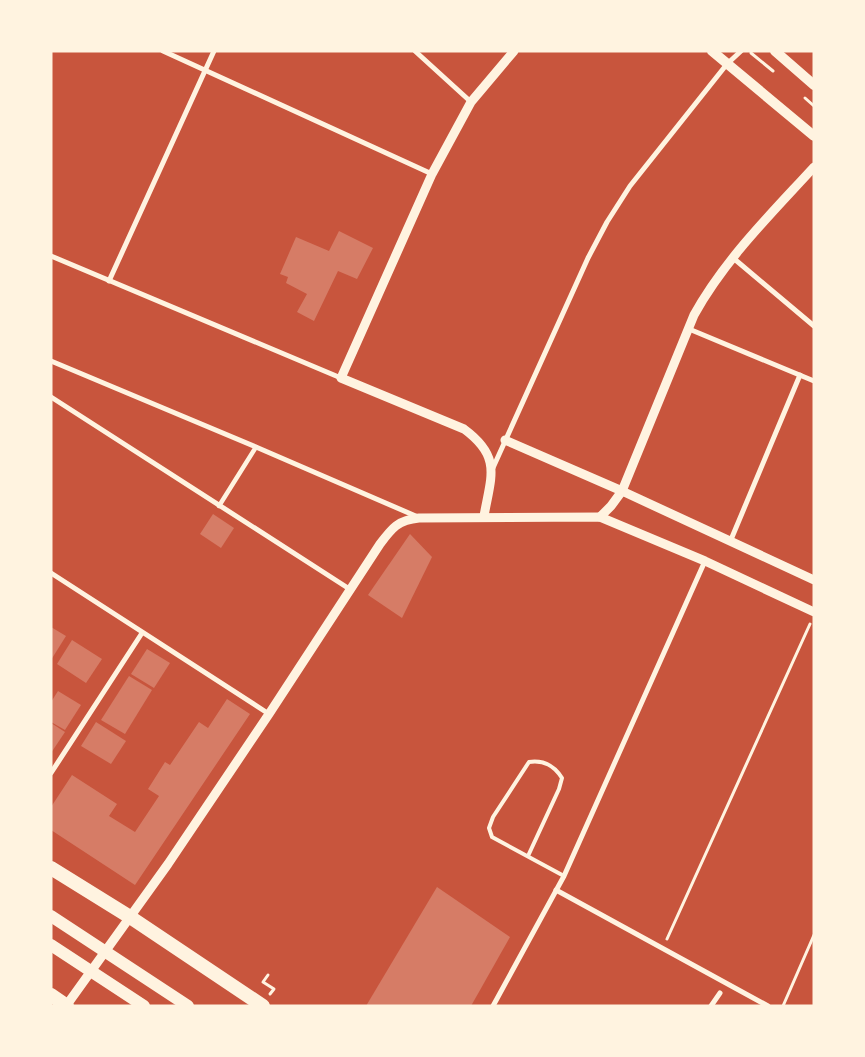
<svg xmlns="http://www.w3.org/2000/svg" width="865" height="1057" font-family="Commissioner,sans-serif">
<rect width="100%" height="100%" fill="#c8553d"/>
<!-- building -->
<g fill="#d67c66">
<path d="M339 231 373 248 357 279 338 271 314 321 297 312 307 294 286 283 288 277 280 274 296 237 329 251Z"/>
<path d="M213 514 234 528 221 548 200 534Z"/>
<path d="M410 534 432 557 402 618 368 595Z"/>
<path d="M51 627 66 636 51 660Z"/>
<path d="M72 640 102 659 86 683 57 664Z"/>
<path d="M147 649 170 663 154 688 131 674Z"/>
<path d="M129 676 152 690 125 734 101 720Z"/>
<path d="M58 691 81 705 65 730 51 722V702Z"/>
<path d="M227 699 250 714 135 885 51 830V807L72 775 117 804 109 816 135 832 159 796 148 789 165 762 170 765 199 722 208 728Z"/>
<path d="M96 722 126 741 111 764 81 746Z"/>
<path d="M51 723 65 732 51 753Z"/>
<path d="M437 887 510 937 471 1006H366Z"/>
</g>
<g fill="none" stroke-linecap="round" stroke-linejoin="round">
<!-- path -->
<g stroke="#fff3e0" stroke-width="3">
<path d="M751 53 773 71"/>
<path d="M805 98 814 106"/>
<path d="M667 939 810 624"/>
<path d="M268 975 263 982 274 989 270 994"/>
<path d="M783 1006 814 935"/>
</g>
<!-- service -->
<path stroke="#fff3e0" stroke-width="4" d="M528 856 559 789 562 778C554 765 544 760 529 762L493 817 489 828 492 837 564 876"/>
<!-- pedestrian -->
<path stroke="#fff3e0" stroke-width="4.5" d="M219 506 256 447"/>
<!-- minor -->
<g stroke="#fff3e0" stroke-width="5">
<path d="M163 51 432 174"/>
<path d="M415 51 471 102"/>
<path d="M51 256 341 378"/>
<path d="M732 257 814 326"/>
<path d="M109 281 214 51"/>
<path d="M689 329 814 381"/>
<path d="M51 361 256 447 418 517"/>
<path d="M51 397 351 590"/>
<path d="M492 470 588 258 607 222 630 186 727 64 741 51"/>
<path d="M730 542 800 375"/>
<path d="M51 573 269 714"/>
<path d="M51 773 142 633"/>
<path d="M556 890 768 1006"/>
<path d="M493 1006 564 876 705 561"/>
<path d="M711 1006 720 993"/>
</g>
<!-- tertiary -->
<g stroke="#fff3e0" stroke-width="9">
<path d="M505 440 622 491 814 580"/>
<path d="M484 516C491 476 502 457 464 429L341 378 432 174 471 102 514 51"/>
<path d="M600 517 611 506 622 491 694 315C725 259 771 214 814 167"/>
<path d="M66 1006 168 864 269 714 380 544C392 528 398 520 419 518L600 517 705 561 814 612"/>
</g>
<!-- secondary -->
<g stroke="#fff3e0" stroke-width="10">
<path d="M712 51 814 136"/>
<path d="M775 51 814 85"/>
</g>
<!-- primary -->
<g stroke="#fff3e0" stroke-width="12">
<path d="M51 916 188 1006"/>
<path d="M51 945 144 1006"/>
</g>
<!-- trunk -->
<g stroke="#fff3e0" stroke-width="14">
<path d="M51 868 130 917 263 1006"/>
<path d="M51 995 67 1006"/>
</g>
</g>
<!-- border -->
<rect width="865" height="1057" fill="none" stroke="#fff3e0" stroke-width="105"/>
</svg>
